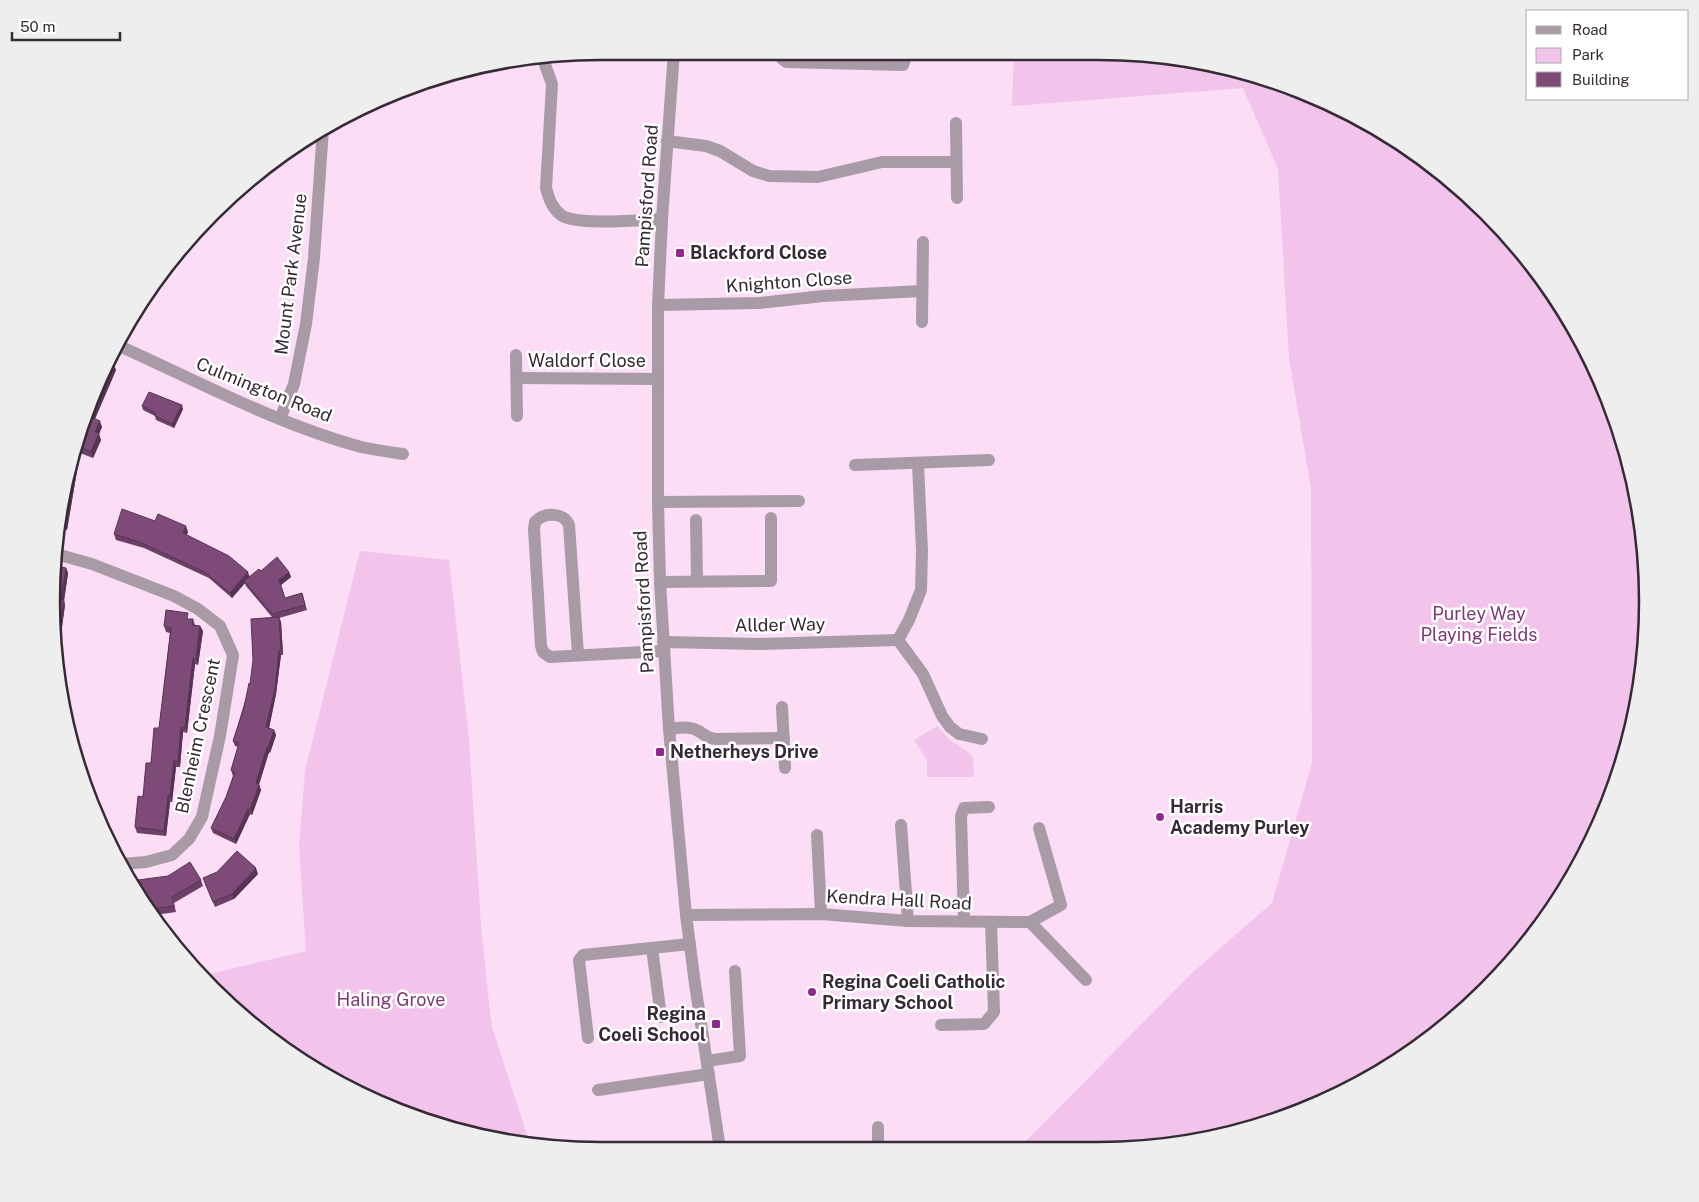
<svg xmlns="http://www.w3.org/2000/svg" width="1699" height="1202" font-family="'Public Sans',sans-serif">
<rect width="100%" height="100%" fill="#fbddf6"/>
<!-- green -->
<g fill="#f2c4ec">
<path d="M1014 51H1098L1206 62 1308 93 1373 125 1433 165 1511 238 1574 326 1618 424 1643 529 1647 637 1629 743 1591 844 1534 935 1461 1014 1341 1094 1241 1132 1170 1146 1020 1147 1193 972 1272 903 1312 763 1311 489 1289 358 1278 169 1243 88 1012 106Z"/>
<path d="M360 551 449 560 469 739 481 926 490 1013 493 1030 530 1144 459 1132 358 1094 267 1037 201 976 306 951 299 847 305 771Z"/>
<path d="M937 726 950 740 971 754 973 759 974 777H927V760L914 740Z"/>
</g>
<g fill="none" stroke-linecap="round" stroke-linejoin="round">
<!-- minor -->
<g stroke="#a89ba6" stroke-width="12">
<path d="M674 51 662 219 658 305V502L660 582 669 729 686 915 695 984 720 1149"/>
<path d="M773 51 786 62 903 65 908 51"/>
<path d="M543 59 552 84 546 188C549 199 552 208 561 215 577 226 640 220 662 219"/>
<path d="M956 123 957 198"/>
<path d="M667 141 706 146 720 151 753 171 769 176 818 177 882 162H956"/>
<path d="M658 305 759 303 823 296 922 291"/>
<path d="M922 322 923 242"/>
<path d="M117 345C198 381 276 424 361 447 375 450 389 452 403 454"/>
<path d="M516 355 517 416"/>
<path d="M517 378 657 379"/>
<path d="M280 419 294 384 306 324 314 258 323 129"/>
<path d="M855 465 989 460"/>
<path d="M658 502 799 501"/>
<path d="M696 520 697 581"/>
<path d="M56 554 92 564 174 596 198 609 220 626 233 655 220 736 202 817 189 839 172 855 146 862 121 864"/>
<path d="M660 582 771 581V518"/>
<path d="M898 640 909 620 921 590 922 551 918 464"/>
<path d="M898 640 923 674 942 716 950 727 959 734 982 739"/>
<path d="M663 642 759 644 898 640"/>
<path d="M578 655 569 525C564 512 544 512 535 522L534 529 541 646 543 652 550 657 663 651"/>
<path d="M782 707 785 768"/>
<path d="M669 729C677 728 686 726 694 729 704 732 703 738 716 739L784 738"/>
<path d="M901 825 908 921"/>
<path d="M817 835 821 914"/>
<path d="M686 915 821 914 908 921 1030 922 1086 980"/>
<path d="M964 921 961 816 964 808 989 807"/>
<path d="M1030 922 1061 905 1039 828"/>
<path d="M652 948 661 1017"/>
<path d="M941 1025 984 1024 994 1012 991 922"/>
<path d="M588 1038 579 960 583 955 690 944"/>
<path d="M707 1061 740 1056 735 971"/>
<path d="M598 1090 709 1074"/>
<path d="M878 1127V1148"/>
</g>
</g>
<!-- wall -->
<g fill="#6c4067">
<path d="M113 364 116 370 95 419 102 427 99 434 101 440 93 458 80 453 67 530 56 529 93 390Z"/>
<path d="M142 406 183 409 174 428 156 420 155 416 143 410Z"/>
<path d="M188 532 186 535 249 577 261 571 289 572 291 577 281 585 285 598 302 593 307 610 279 618 281 622 283 655H281L276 694 269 728 274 730 276 735 270 753 269 752 259 784 261 790 252 815 250 814 236 844 213 833 211 828 226 797 233 776 231 770 238 747 235 746 233 741 250 684 272 617 246 586 245 583 232 598 209 578 144 548 116 540 114 534Z"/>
<path d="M56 566 66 568 68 573 64 601 65 605 61 634H56V635Z"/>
<path d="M190 619H193L195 625 200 626 203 631 198 665 195 664 187 733 183 732 180 767H176L172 802H170L166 836 137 833 135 827 159 728 170 633 166 632 164 626Z"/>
<path d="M258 874 234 899 215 907 205 884Z"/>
<path d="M201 880 203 886 174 903 176 912 155 915 135 884Z"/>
</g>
<!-- shaded-wall -->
<g fill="#583454">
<path d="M113 364 116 370 93 423 91 417Z"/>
<path d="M182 405 183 409 174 428 172 424Z"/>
<path d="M100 421 102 427 99 434 101 440 93 458 91 452 95 432Z"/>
<path d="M78 447 80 453 67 530 64 524Z"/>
<path d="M186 526 188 532 185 539 183 533Z"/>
<path d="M66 568 68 573 64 601 65 605 61 634 59 629 61 600Z"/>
<path d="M248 572 250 578 244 581 245 583 232 598 230 593Z"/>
<path d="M289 572 291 577 281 585 279 580Z"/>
<path d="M279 617 281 622 283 655 281 649Z"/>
<path d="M200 626 203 631 198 665 196 659Z"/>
<path d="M279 650 281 655 276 694 268 733 266 727Z"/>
<path d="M193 658 195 664 187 733 185 727Z"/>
<path d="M60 673 62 678 60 692 58 684Z"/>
<path d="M181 727 183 732 180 767 178 761Z"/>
<path d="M274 730 276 735 270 753 268 748Z"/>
<path d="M267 747 269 752 258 788 256 783Z"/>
<path d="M174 761 176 767 172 802 170 796Z"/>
<path d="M259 785 261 790 252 815 250 810Z"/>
<path d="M168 796 170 802 166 836 164 831Z"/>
<path d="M248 809 250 814 236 844 234 839Z"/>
<path d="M256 868 258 874 234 899 232 894Z"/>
</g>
<!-- building -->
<g fill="#7e4a78" stroke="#583454">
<path d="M109 362 113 364 91 417 100 421 95 432 99 433 91 452 78 446 93 390Z"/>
<path d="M149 392 182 405 172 424 155 416 156 413 142 406Z"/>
<path d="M77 450 64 524 58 523Z"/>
<path d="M122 509 155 521 158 514 186 526 183 533 229 556 248 572 230 593 206 573 142 543 114 534Z"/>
<path d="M277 557 289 572 279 580 285 598 302 593 305 605 272 614 244 581 259 569 261 571Z"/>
<path d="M56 566 66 568 61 600H64L59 629H56Z"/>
<path d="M166 610 188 613 187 619H193L192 625 200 626 196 659 193 658 185 727H181L178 761H174L170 796H168L164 831 135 827 138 796 143 797 146 763H151L154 728H159L171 628 164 626Z"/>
<path d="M279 617 281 649 279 650 275 689 266 727 274 730 268 748 267 747 256 783 259 785 250 810 248 809 234 839 211 828 226 797 235 772 231 770 239 743 233 741 244 708 249 683 250 684 253 660 251 619Z"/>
<path d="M56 672 60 673 58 684 56 673Z"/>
<path d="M237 851 256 868 232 894 213 902 203 878 217 872Z"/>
<path d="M190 862 201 880 172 897 174 906 152 909 135 884H138V880L168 876Z"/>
</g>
<!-- markers -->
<g fill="#92278a" stroke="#fff" stroke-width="2">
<rect x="675" y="248" width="10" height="10" rx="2.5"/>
<rect x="655" y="747" width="10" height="10" rx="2.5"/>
<circle cx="1160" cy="817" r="5"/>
<circle cx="812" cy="992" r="5"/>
<rect x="711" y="1019" width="10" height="10" rx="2.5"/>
</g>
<g text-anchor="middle" stroke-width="5" stroke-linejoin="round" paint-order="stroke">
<!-- street labels -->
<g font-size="18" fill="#362b35" stroke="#fff">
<text transform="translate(647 196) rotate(-86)" y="6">Pampisford Road</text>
<text transform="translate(291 274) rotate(-83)" y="6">Mount Park Avenue</text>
<text transform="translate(789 282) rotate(-4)" y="6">Knighton Close</text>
<text x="587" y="367">Waldorf Close</text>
<text transform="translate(264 390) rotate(22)" y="6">Culmington Road</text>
<text transform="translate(644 602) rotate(-93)" y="6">Pampisford Road</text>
<text transform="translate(780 625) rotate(-1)" y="6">Allder Way</text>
<text transform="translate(198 736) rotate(-78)" y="6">Blenheim Crescent</text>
<text transform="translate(899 900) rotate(3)" y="6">Kendra Hall Road</text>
</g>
<!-- poi labels -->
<g font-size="18" font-weight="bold" fill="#362b35" stroke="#fff" text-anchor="start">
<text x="690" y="259">Blackford Close</text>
<text x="670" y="758">Netherheys Drive</text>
<text x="1170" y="813">Harris<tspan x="1170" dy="21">Academy Purley</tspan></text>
<text x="822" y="988">Regina Coeli Catholic<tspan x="822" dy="21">Primary School</tspan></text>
<text x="706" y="1020" text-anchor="end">Regina<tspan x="706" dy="21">Coeli School</tspan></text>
</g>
<!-- park labels -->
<g font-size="18" fill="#7d3876" stroke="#fff">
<text x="1479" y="620">Purley Way<tspan x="1479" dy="21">Playing Fields</tspan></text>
<text x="391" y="1006">Haling Grove</text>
</g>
</g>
<!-- crop -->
<path d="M0 0H1699V1202H0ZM601 60H1098A541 541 0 0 1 1639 601V601A541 541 0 0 1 1098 1142H601A541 541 0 0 1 60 601V601A541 541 0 0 1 601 60Z" fill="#efeeef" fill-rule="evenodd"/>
<path fill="none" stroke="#362b35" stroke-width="2.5" d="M601 60H1098A541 541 0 0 1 1639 601V601A541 541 0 0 1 1098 1142H601A541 541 0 0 1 60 601V601A541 541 0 0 1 601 60Z"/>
<!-- legend -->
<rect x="1526" y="10" width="162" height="90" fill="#ffffff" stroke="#afaaae"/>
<rect x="1536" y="26" width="25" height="8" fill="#a89ba6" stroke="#afaaae"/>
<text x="1572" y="35" font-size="15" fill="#362b35">Road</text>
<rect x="1536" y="48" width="25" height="15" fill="#f2c4ec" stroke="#afaaae"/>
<text x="1572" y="60" font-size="15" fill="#362b35">Park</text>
<rect x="1536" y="72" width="25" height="15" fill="#7e4a78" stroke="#afaaae"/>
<text x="1572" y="85" font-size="15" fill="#362b35">Building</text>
<!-- scale -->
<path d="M12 32v8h108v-8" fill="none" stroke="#362b35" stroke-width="2.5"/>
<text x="20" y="32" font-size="15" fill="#362b35" stroke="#ffffff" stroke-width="4" paint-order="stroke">50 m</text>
</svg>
